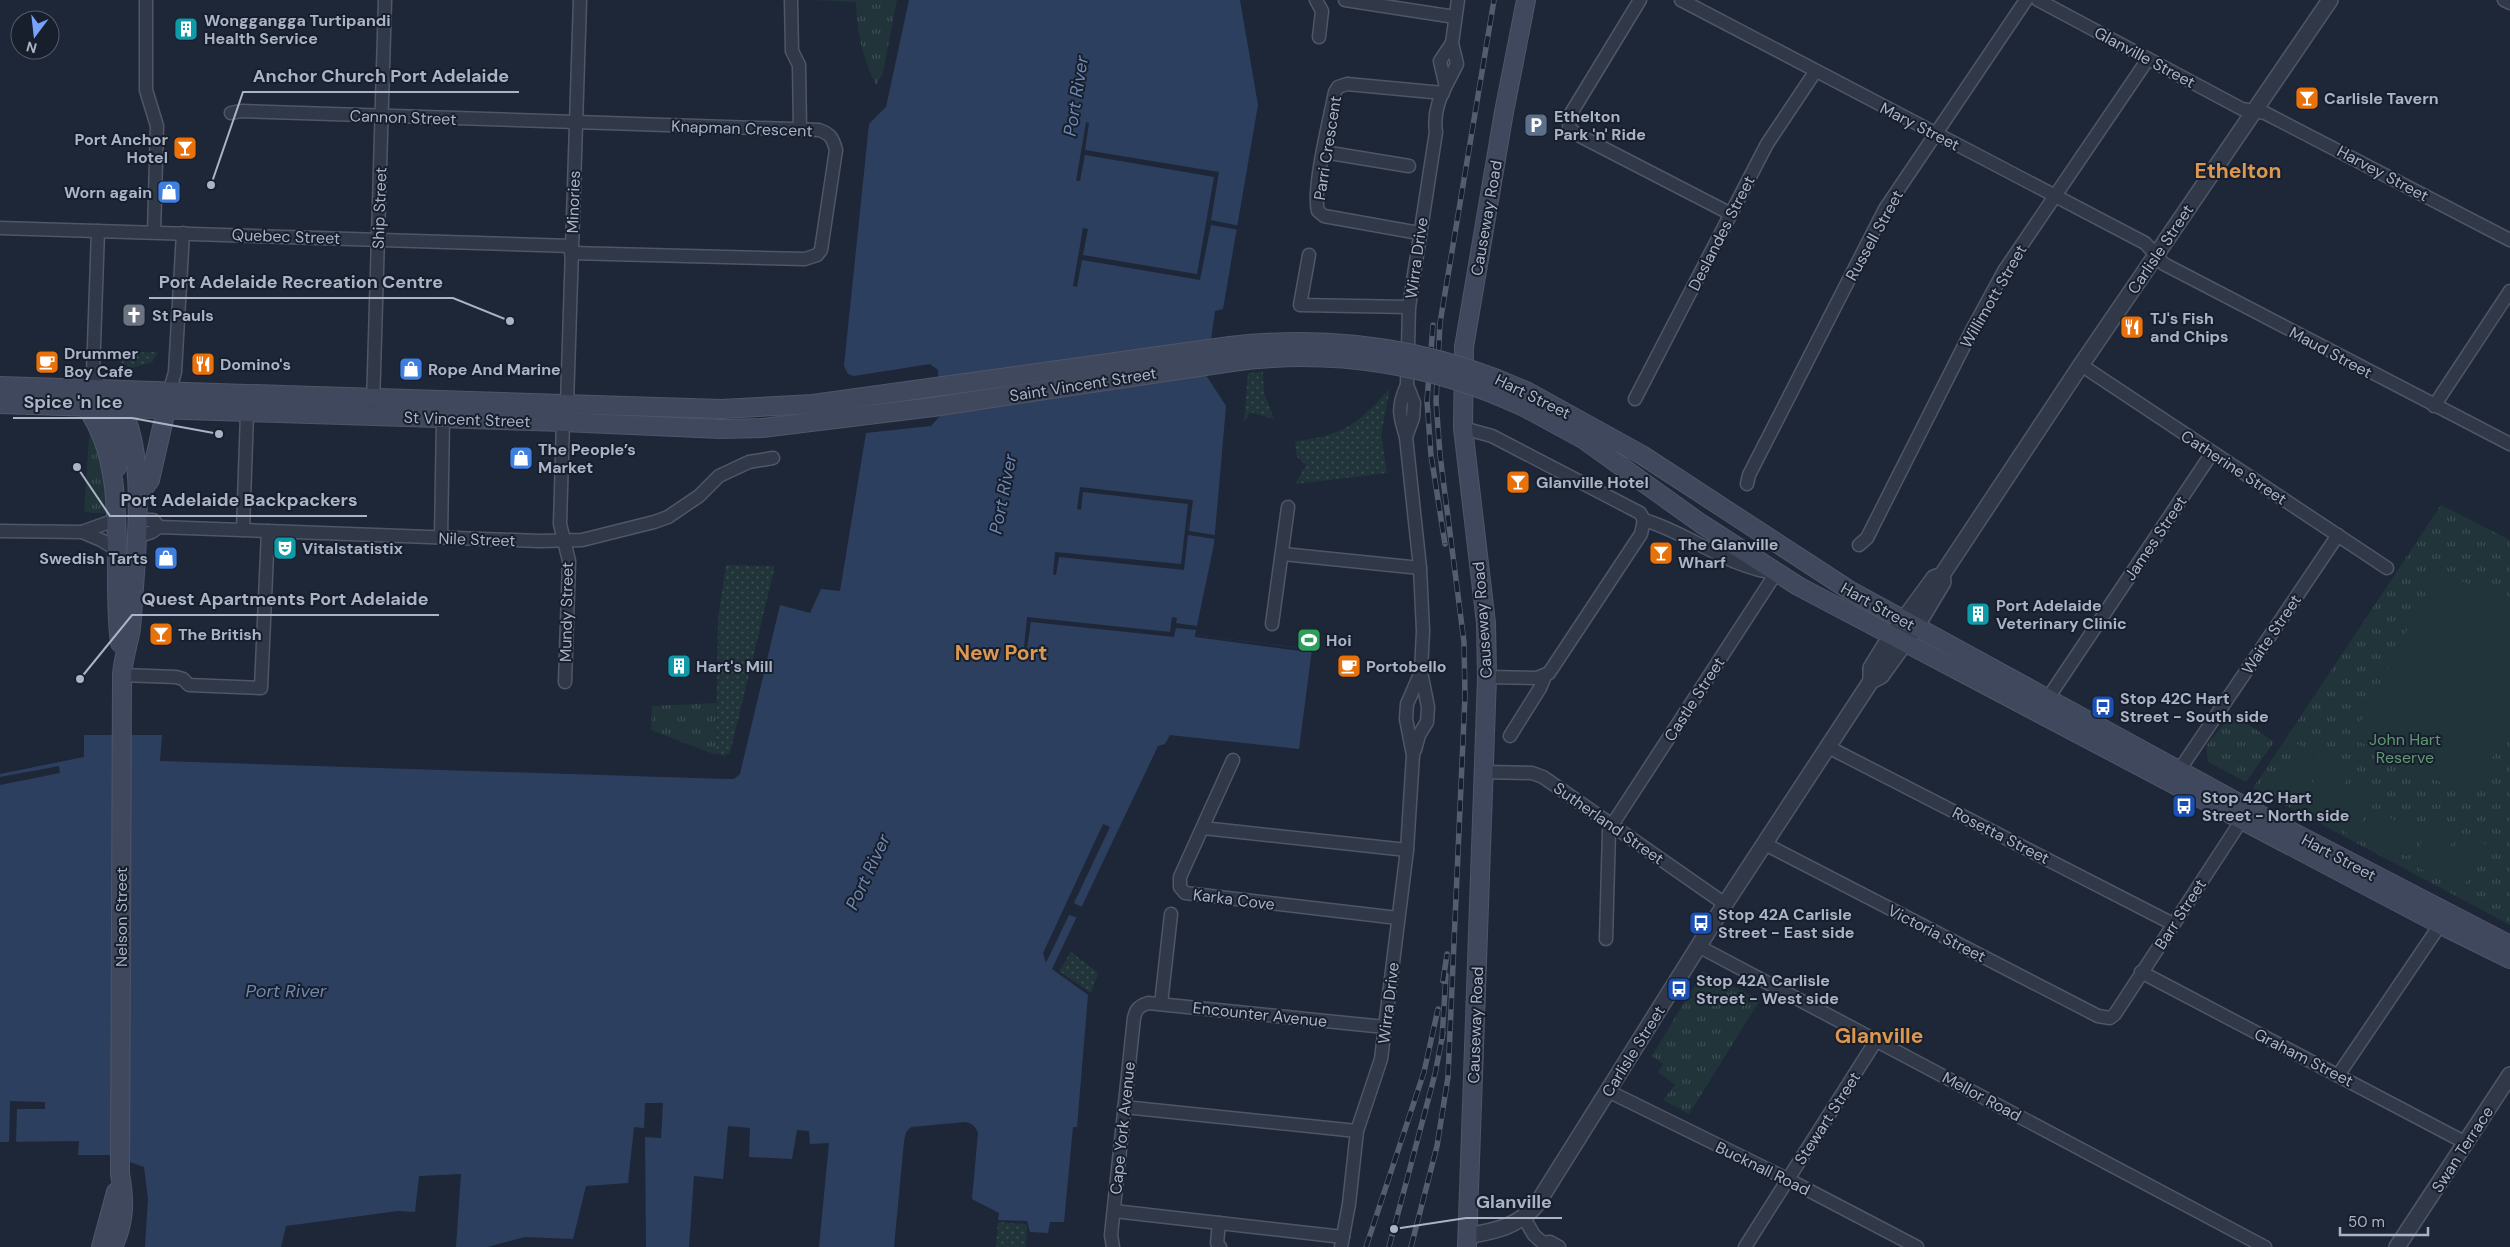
<svg xmlns="http://www.w3.org/2000/svg" width="2510" height="1247" font-family="'DM Sans',sans-serif">
<defs>
<pattern id="grass-dots" width="8" height="8" patternUnits="userSpaceOnUse" patternTransform="scale(1.25)"><rect width="8" height="8" fill="#203439"/><path d="M2 2h.1M6 6h.1" fill="none" stroke="#3e4f54" stroke-width="1.8" stroke-linecap="round"/></pattern>
<pattern id="park-tufts" width="24" height="20" patternUnits="userSpaceOnUse" patternTransform="scale(1.25)"><rect width="24" height="20" fill="#203439"/><path d="M3 7l-1-3M5 7V3M7 7l1-3M15 17l-1-3M17 17v-4M19 17l1-3" fill="none" stroke="#3e4f54"/></pattern>
</defs>
<rect width="100%" height="100%" fill="#1e2738"/>
<!-- grass -->
<g fill="url(#grass-dots)">
<path d="M158 352 152 362 132 368 114 359 111 353Z"/>
<path d="M1263 372 1264 393 1274 419 1250 412 1244 422 1248 373Z"/>
<path d="M1390 388 1381 435 1387 473 1295 484 1306 465 1297 457 1295 441C1344 436 1359 423 1390 388Z"/>
<path d="M726 565 775 566 730 753 723 756 716 753 718 618Z"/>
<path d="M1071 952 1098 973 1091 993 1059 971Z"/>
<path d="M998 1222 1025 1224 1027 1226 1026 1247H996Z"/>
</g>
<!-- park -->
<g fill="url(#park-tufts)">
<path d="M812 0H897L883 73 876 85C862 58 857 31 856 2Z"/>
<path d="M90 423 104 457 108 514 84 512Z"/>
<path d="M2441 505 2510 540V925L2253 788Z"/>
<path d="M716 703V755L651 730 652 706Z"/>
<path d="M2232 713 2274 742 2246 782 2208 762 2206 746Z"/>
<path d="M1703 971 1760 1000 1689 1114 1663 1100 1675 1085 1658 1072 1663 1064 1652 1056Z"/>
</g>
<!-- pitch -->
<g fill="#203439">
<path d="M2438 569 2510 605V722L2472 798 2352 738Z"/>
<path d="M2298 744 2322 757 2296 804 2272 791Z"/>
<path d="M2326 758 2351 772 2324 821 2299 807Z"/>
<path d="M2355 774 2379 788 2353 836 2328 823Z"/>
<path d="M2372 808 2420 834 2408 857 2360 832Z"/>
<path d="M2436 816 2459 829 2434 876 2410 863Z"/>
<path d="M2464 833 2487 845 2461 891 2439 879Z"/>
</g>
<!-- water -->
<path fill="#2d3f5f" d="M909 0H1240L1258 105 1223 309 1215 311 1206 375 1226 406 1214 544 1195 635 1312 649 1299 749 1170 735 1165 744 1158 746 1052 969 1088 995 1077 1127H1073L1064 1222H1050L1048 1233 1030 1232 1027 1221 998 1220 999 1213 972 1199 978 1133C975 1126 973 1124 966 1122L911 1127 906 1132 904 1141 894 1247H819L829 1143 810 1144 809 1131 797 1130 792 1159 749 1157 750 1128 728 1126 723 1179 694 1176 689 1247H646L645 1137 661 1138 663 1103H645L644 1128 634 1127 628 1183 586 1186 573 1239 525 1237 487 1247H456L461 1174 419 1176 415 1212 398 1211 286 1226 281 1247H145L148 1199 144 1167 110 1155H78L79 1141 0 1142V774L84 757V735H162L160 761 726 779H734L740 774 780 605 810 613 821 589 840 591 866 433 931 426 939 417 938 370 930 364 854 376 848 374 844 366 869 124 886 107Z"/>
<!-- pier -->
<g fill="#1e2738">
<path d="M1086 122 1089 123 1085 150 1219 172 1211 220 1240 226 1239 230 1211 225 1200 280 1082 260 1077 287 1073 286 1083 228 1088 229 1083 255 1197 274 1214 177 1085 155 1080 181H1076Z"/>
<path d="M1080 487 1193 500 1189 531 1215 535V539L1188 535 1184 570 1059 557 1056 575 1053 574 1055 552 1181 564 1188 504 1083 492 1081 510 1077 509Z"/>
<path d="M1027 617 1170 632 1172 617 1177 618 1176 623 1197 626 1196 630 1176 628 1174 637 1031 622 1027 648 1024 647Z"/>
<path d="M1195 635 1301 648 1300 651 1195 637Z"/>
<path d="M59 766 60 773 0 785V777Z"/>
<path d="M1103 824 1110 827 1074 903 1084 908 1078 918 1069 915 1046 963 1043 953Z"/>
<path d="M10 1101 45 1102V1109H17L16 1144H9Z"/>
</g>
<g fill="none" stroke-linecap="round" stroke-linejoin="round">
<!-- minor casing -->
<g stroke="#4f5667" stroke-width="15">
<g id="minor">
<path d="M146 0V90L157 126 154 232"/>
<path d="M791 0 792 51 799 65 800 130"/>
<path d="M1316 0 1322 11 1319 37"/>
<path d="M1345 0 1455 17"/>
<path d="M1640 0 1570 115 1569 128 1578 135 1731 214"/>
<path d="M1681 0 2145 243 2164 264 2510 444"/>
<path d="M2038 0 2242 109 2265 113 2510 240"/>
<path d="M2504 0 2510 3"/>
<path d="M1445 83 1440 61 1452 43"/>
<path d="M231 113 241 111 819 130C831 134 833 139 836 150L821 250 817 255 805 259 571 253"/>
<path d="M1324 152 1409 166"/>
<path d="M0 228 571 246"/>
<path d="M98 231 93 373 101 389"/>
<path d="M1419 233 1324 216 1318 211C1312 188 1330 119 1335 92L1338 87 1347 84 1443 93"/>
<path d="M1309 255 1300 305 1409 307"/>
<path d="M2081 365 2387 568"/>
<path d="M1407 385C1397 407 1399 415 1406 437L1420 568 1423 631 1421 672 1428 707 1427 722 1419 735 1415 750"/>
<path d="M170 390 175 372 183 233"/>
<path d="M1635 399 1767 144 1815 72"/>
<path d="M567 404 580 0"/>
<path d="M373 405 385 0"/>
<path d="M2434 406 2510 291"/>
<path d="M563 422 560 524 569 561 565 682"/>
<path d="M1463 428 1492 436 1640 513 1644 520C1689 533 1729 568 1776 573L1612 825 1609 831 1606 939"/>
<path d="M1406 437 1413 418 1414 403 1407 385 1409 307 1436 132C1432 105 1446 87 1457 64L1452 43 1458 0"/>
<path d="M1747 484 1749 475 1885 209 2026 0"/>
<path d="M137 520H153L159 527"/>
<path d="M243 530 247 413"/>
<path d="M0 531 82 532 101 540 116 549"/>
<path d="M82 532 115 520"/>
<path d="M136 537 152 532 159 527 539 541 582 540 654 522 668 517 699 496 719 476 749 462 773 458"/>
<path d="M441 538 443 418"/>
<path d="M1859 545 1867 538 1972 330 2004 271 2148 59"/>
<path d="M1283 554 1420 568"/>
<path d="M1272 624 1288 507"/>
<path d="M122 675 176 677 183 679 189 685 261 688 268 531"/>
<path d="M1487 677 1537 678 1549 673 1641 534 1644 520"/>
<path d="M2048 698 2212 453"/>
<path d="M1510 736 1540 688 1545 676"/>
<path d="M1828 747 2173 924"/>
<path d="M1233 760 1180 877V887L1185 893 1398 918"/>
<path d="M1484 772 1532 773 1543 777 1725 904"/>
<path d="M2174 778 2338 535"/>
<path d="M1203 828 1407 850"/>
<path d="M1765 844 2098 1016 2110 1018 2115 1014 2245 815"/>
<path d="M1698 946 2265 1247"/>
<path d="M2141 972 2466 1143"/>
<path d="M1161 1004 1171 914"/>
<path d="M2339 1074 2444 919"/>
<path d="M1608 1091 1787 1179 1917 1247"/>
<path d="M1124 1107 1357 1131"/>
<path d="M1114 1211 1343 1237"/>
<path d="M1524 1218 1534 1235 1543 1243 1550 1242 1559 1247"/>
<path d="M1219 1223 1217 1243 1220 1247"/>
<path d="M1113 1247 1111 1235 1134 1018C1136 1009 1139 1006 1148 1003L1385 1027"/>
<path d="M1341 1247 1349 1204 1357 1131 1381 1059 1407 850 1413 755 1406 719 1407 704 1421 672"/>
<path d="M1745 1247 1877 1039"/>
</g>
</g>
<!-- tertiary casing -->
<g stroke="#4f5667" stroke-width="18">
<g id="tertiary">
<path d="M1871 681V668L1887 642 1934 578 1942 575 2081 365 2330 0"/>
<path d="M1467 1236C1495 1231 1518 1227 1537 1204L1725 904 1871 681 1881 676 1916 627 1943 582 1942 575"/>
<path d="M2397 1247 2510 1075"/>
</g>
</g>
<!-- secondary casing -->
<g stroke="#4f5667" stroke-width="20">
<g id="secondary">
<path d="M0 386 721 409 813 404 1230 346"/>
<path d="M1528 392 1642 455 1849 590 2277 824 2510 945"/>
<path d="M105 399C112 417 124 448 117 467"/>
<path d="M0 404 563 422 721 429 762 428 933 407 1232 362"/>
<path d="M86 407C132 470 110 569 120 643"/>
<path d="M1526 408 1583 439 1700 523 1798 586 2441 925 2510 959"/>
<path d="M137 498 150 480 168 401"/>
<path d="M101 1247 116 1192"/>
<path d="M113 1247C125 1222 125 1200 120 1174L122 675C123 661 127 648 130 634 133 619 132 603 134 588 137 543 147 433 115 401"/>
<path d="M1467 1247 1487 677 1486 623 1463 428 1464 347 1504 112 1526 0"/>
</g>
</g>
<!-- minor -->
<use href="#minor" stroke="#313948" stroke-width="12"/>
<!-- tertiary -->
<use href="#tertiary" stroke="#313948" stroke-width="15"/>
<!-- secondary -->
<use href="#secondary" stroke="#3f485c" stroke-width="18"/>
<!-- rail casing -->
<g stroke="#535d70" stroke-width="5.5">
<g id="rail">
<path d="M1433 325 1427 401 1431 455 1445 544"/>
<path d="M1443 981 1447 954"/>
<path d="M1442 1039 1446 975"/>
<path d="M1366 1247 1424 1072 1438 1009"/>
<path d="M1389 1247 1435 1074 1443 1033"/>
<path d="M1411 1247 1437 1146 1448 1077 1465 696 1464 642 1440 455 1436 401 1440 323 1494 0"/>
</g>
</g>
<!-- rail -->
<use href="#rail" stroke="#171f2d" stroke-width="4" stroke-dasharray="11" stroke-linecap="butt"/>
<!-- secondary-bridge casing -->
<g stroke="#4f5667" stroke-width="20" stroke-linecap="butt">
<g id="secondary-bridge">
<path d="M1230 346C1334 334 1432 348 1528 392"/>
<path d="M1232 362C1333 348 1434 364 1526 408"/>
</g>
</g>
<!-- secondary-bridge -->
<use href="#secondary-bridge" stroke="#3f485c" stroke-width="18"/>
</g>
<!-- icons -->
<defs>
<g id="building-square" transform="scale(1.25)"><rect x="-9" y="-9" width="18" height="18" rx="4" fill="#0f9aa8" stroke="#171f2d"/><path d="M-4-6H4V6H1V3H-1V6H-4ZM-2.5-4.3h1.7v1.8h-1.7ZM.8-4.3h1.7v1.8H.8ZM-2.5-1h1.7V.8h-1.7ZM.8-1h1.7V.8H.8Z" fill="#fff"/></g>
<g id="bar-square" transform="scale(1.25)"><rect x="-9" y="-9" width="18" height="18" rx="4" fill="#e8710a" stroke="#171f2d"/><path d="M-6-5H6L.8 .8V4.5H3.5V6h-7V4.5H-.8V.8Z" fill="#fff"/></g>
<g id="parking-square" transform="scale(1.25)"><rect x="-9" y="-9" width="18" height="18" rx="4" fill="#5c6f8a" stroke="#171f2d"/><path d="M-3.5-5.5H1a3.5 3.5 0 0 1 0 7H-1V5.5H-3.5ZM-1-3.4V-.6H.8a1.4 1.4 0 0 0 0-2.8Z" fill="#fff"/></g>
<g id="shop-square" transform="scale(1.25)"><rect x="-9" y="-9" width="18" height="18" rx="4" fill="#3f7fe0" stroke="#171f2d"/><path d="M-5-2.5h2.3a2.7 3.5 0 0 1 5.4 0H5L5.5 6h-11ZM-1.5-2.5h3a1.5 2.3 0 0 0-3 0Z" fill="#fff"/></g>
<g id="church-square" transform="scale(1.25)"><rect x="-9" y="-9" width="18" height="18" rx="4" fill="#6b7280" stroke="#171f2d"/><path d="M-1.2-6h2.4v3.5h3.3v2.4h-3.3V6h-2.4V-.1h-3.3v-2.4h3.3Z" fill="#fff"/></g>
<g id="restaurant-square" transform="scale(1.25)"><rect x="-9" y="-9" width="18" height="18" rx="4" fill="#e8710a" stroke="#171f2d"/><path d="M-5-6h1v4h1v-4h1v4h1v-4h1v5L-1.5 .5V6h-2V.5L-5-1ZM5-6V6H3V1.5H1.5Q1.5-4 5-6Z" fill="#fff"/></g>
<g id="cafe-square" transform="scale(1.25)"><rect x="-9" y="-9" width="18" height="18" rx="4" fill="#e8710a" stroke="#171f2d"/><path d="M-5.5-4.5H6V0H3Q3 3.5 0 3.5H-2.5Q-5.5 3.5-5.5 0ZM3-3.2v2h1.7v-2ZM-6 4.5H4V6H-6Z" fill="#fff"/></g>
<g id="theatre-square" transform="scale(1.25)"><rect x="-9" y="-9" width="18" height="18" rx="4" fill="#0f9aa8" stroke="#171f2d"/><path d="M-5-5.5Q0-4 5-5.5V0Q5 5 0 6Q-5 5-5 0ZM-3.3-2.5H-1v1.5H-3.3ZM1-2.5H3.3v1.5H1ZM-2.8 1Q0 5.5 2.8 1Z" fill="#fff"/></g>
<g id="stadium-square" transform="scale(1.25)"><rect x="-9" y="-9" width="18" height="18" rx="4" fill="#2e9e5b" stroke="#171f2d"/><path d="M0-5a6.5 5 0 1 0 0 10a6.5 5 0 1 0 0-10ZM-3.5-1.8h7v3.6h-7Z" fill="#fff"/></g>
<g id="bus-square" transform="scale(1.25)"><rect x="-9" y="-9" width="18" height="18" rx="4" fill="#1a4fb4" stroke="#171f2d"/><path d="M-5-6H5V4H4V6H2V4H-2V6H-4V4H-5ZM-3.5-4V0h7V-4ZM-3.5 1.2v1.5H-2V1.2ZM2 1.2v1.5H3.5V1.2Z" fill="#fff"/></g>
</defs>
<g fill-rule="evenodd">
<use href="#building-square" x="186" y="29"/>
<use href="#bar-square" x="2307" y="98"/>
<use href="#parking-square" x="1536" y="125"/>
<use href="#bar-square" x="185" y="148"/>
<use href="#shop-square" x="169" y="192"/>
<use href="#church-square" x="134" y="315"/>
<use href="#restaurant-square" x="2132" y="327"/>
<use href="#cafe-square" x="47" y="362"/>
<use href="#restaurant-square" x="203" y="364"/>
<use href="#shop-square" x="411" y="369"/>
<use href="#shop-square" x="521" y="458"/>
<use href="#bar-square" x="1518" y="482"/>
<use href="#theatre-square" x="285" y="548"/>
<use href="#bar-square" x="1661" y="553"/>
<use href="#shop-square" x="166" y="558"/>
<use href="#building-square" x="1978" y="614"/>
<use href="#bar-square" x="161" y="634"/>
<use href="#stadium-square" x="1309" y="640"/>
<use href="#building-square" x="679" y="666"/>
<use href="#cafe-square" x="1349" y="666"/>
<use href="#bus-square" x="2103" y="707"/>
<use href="#bus-square" x="2184" y="806"/>
<use href="#bus-square" x="1701" y="923"/>
<use href="#bus-square" x="1679" y="989"/>
</g>
<g text-anchor="middle" stroke-width="4" stroke-linejoin="round" paint-order="stroke">
<!-- poi labels -->
<g font-size="16" font-weight="bold" fill="#abb3c6" stroke="#171f2d" text-anchor="start">
<text x="204" y="26">Wonggangga Turtipandi<tspan x="204" dy="18">Health Service</tspan></text>
<text x="2324" y="104">Carlisle Tavern</text>
<text x="1554" y="122">Ethelton<tspan x="1554" dy="18">Park 'n' Ride</tspan></text>
<text x="168" y="145" text-anchor="end">Port Anchor<tspan x="168" dy="18">Hotel</tspan></text>
<text x="152" y="198" text-anchor="end">Worn again</text>
<text x="152" y="321">St Pauls</text>
<text x="2150" y="324">TJ's Fish<tspan x="2150" dy="18">and Chips</tspan></text>
<text x="64" y="359">Drummer<tspan x="64" dy="18">Boy Cafe</tspan></text>
<text x="220" y="370">Domino's</text>
<text x="428" y="375">Rope And Marine</text>
<text x="538" y="455">The People’s<tspan x="538" dy="18">Market</tspan></text>
<text x="1536" y="488">Glanville Hotel</text>
<text x="1678" y="550">The Glanville<tspan x="1678" dy="18">Wharf</tspan></text>
<text x="302" y="554">Vitalstatistix</text>
<text x="148" y="564" text-anchor="end">Swedish Tarts</text>
<text x="1996" y="611">Port Adelaide<tspan x="1996" dy="18">Veterinary Clinic</tspan></text>
<text x="178" y="640">The British</text>
<text x="1326" y="646">Hoi</text>
<text x="696" y="672">Hart's Mill</text>
<text x="1366" y="672">Portobello</text>
<text x="2120" y="704">Stop 42C Hart<tspan x="2120" dy="18">Street - South side</tspan></text>
<text x="2202" y="803">Stop 42C Hart<tspan x="2202" dy="18">Street - North side</tspan></text>
<text x="1718" y="920">Stop 42A Carlisle<tspan x="1718" dy="18">Street - East side</tspan></text>
<text x="1696" y="986">Stop 42A Carlisle<tspan x="1696" dy="18">Street - West side</tspan></text>
</g>
<!-- street labels -->
<g font-size="16" fill="#abb3c6" stroke="#171f2d">
<text transform="translate(2145 57) rotate(28)" y="6">Glanville Street</text>
<text transform="translate(403 117) rotate(2)" y="6">Cannon Street</text>
<text transform="translate(1920 126) rotate(27)" y="6">Mary Street</text>
<text transform="translate(742 128) rotate(2)" y="6">Knapman Crescent</text>
<text transform="translate(1327 148) rotate(-81)" y="6">Parri Crescent</text>
<text transform="translate(2383 173) rotate(28)" y="6">Harvey Street</text>
<text transform="translate(573 202) rotate(-88)" y="6">Minories</text>
<text transform="translate(379 208) rotate(-88)" y="6">Ship Street</text>
<text transform="translate(1486 218) rotate(-80)" y="6">Causeway Road</text>
<text transform="translate(1721 233) rotate(-63)" y="6">Deslandes Street</text>
<text transform="translate(1874 235) rotate(-61)" y="6">Russell Street</text>
<text transform="translate(286 236) rotate(2)" y="6">Quebec Street</text>
<text transform="translate(2160 249) rotate(-56)" y="6">Carlisle Street</text>
<text transform="translate(1416 258) rotate(-82)" y="6">Wirra Drive</text>
<text transform="translate(1993 296) rotate(-60)" y="6">Willimott Street</text>
<text transform="translate(2331 352) rotate(28)" y="6">Maud Street</text>
<text transform="translate(1083 384) rotate(-9)" y="6">Saint Vincent Street</text>
<text transform="translate(1533 396) rotate(26)" y="6">Hart Street</text>
<text transform="translate(467 419) rotate(2)" y="6">St Vincent Street</text>
<text transform="translate(2234 467) rotate(33)" y="6">Catherine Street</text>
<text transform="translate(2155 538) rotate(-56)" y="6">James Street</text>
<text transform="translate(477 539) rotate(2)" y="6">Nile Street</text>
<text transform="translate(1878 606) rotate(29)" y="6">Hart Street</text>
<text transform="translate(566 612) rotate(-89)" y="6">Mundy Street</text>
<text transform="translate(1482 620) rotate(-94)" y="6">Causeway Road</text>
<text transform="translate(2271 634) rotate(-56)" y="6">Waite Street</text>
<text transform="translate(1694 699) rotate(-57)" y="6">Castle Street</text>
<text transform="translate(1609 823) rotate(35)" y="6">Sutherland Street</text>
<text transform="translate(2001 835) rotate(27)" y="6">Rosetta Street</text>
<text transform="translate(2339 857) rotate(28)" y="6">Hart Street</text>
<text transform="translate(1234 899) rotate(7)" y="6">Karka Cove</text>
<text transform="translate(2180 914) rotate(-57)" y="6">Barr Street</text>
<text transform="translate(121 917) rotate(-90)" y="6">Nelson Street</text>
<text transform="translate(1937 933) rotate(27)" y="6">Victoria Street</text>
<text transform="translate(1388 1003) rotate(-83)" y="6">Wirra Drive</text>
<text transform="translate(1260 1014) rotate(6)" y="6">Encounter Avenue</text>
<text transform="translate(1475 1025) rotate(-88)" y="6">Causeway Road</text>
<text transform="translate(1633 1051) rotate(-58)" y="6">Carlisle Street</text>
<text transform="translate(2304 1057) rotate(27)" y="6">Graham Street</text>
<text transform="translate(1982 1096) rotate(28)" y="6">Mellor Road</text>
<text transform="translate(1827 1118) rotate(-57)" y="6">Stewart Street</text>
<text transform="translate(1122 1128) rotate(-84)" y="6">Cape York Avenue</text>
<text transform="translate(2462 1149) rotate(-57)" y="6">Swan Terrace</text>
<text transform="translate(1763 1168) rotate(26)" y="6">Bucknall Road</text>
</g>
<!-- park labels -->
<g font-size="16" fill="#619872" stroke="#171f2d">
<text x="2405" y="745">John Hart<tspan x="2405" dy="18">Reserve</tspan></text>
</g>
<!-- water labels -->
<g font-size="18" font-style="italic" fill="#7087b1" stroke="#171f2d">
<text transform="translate(1076 96) rotate(-81)" y="6">Port River</text>
<text transform="translate(1003 494) rotate(-79)" y="6">Port River</text>
<text transform="translate(868 872) rotate(-65)" y="6">Port River</text>
<text x="286" y="997">Port River</text>
</g>
<!-- district labels -->
<g font-size="21" font-weight="bold" fill="#dc9750" stroke="#171f2d">
<text x="2238" y="178">Ethelton</text>
<text x="1001" y="660">New Port</text>
<text x="1879" y="1043">Glanville</text>
</g>
</g>
<!-- callouts -->
<path fill="none" stroke="#abb3c6" stroke-width="2" d="M211 185L243 92H519M510 321L453 298H149M219 434L132 418H13M77 467L110 516H367M80 679L132 615H439M1394 1229L1466 1218H1562"/>
<g fill="#abb3c6" stroke="#171f2d" stroke-width="2">
<circle cx="211" cy="185" r="5"/>
<circle cx="510" cy="321" r="5"/>
<circle cx="219" cy="434" r="5"/>
<circle cx="77" cy="467" r="5"/>
<circle cx="80" cy="679" r="5"/>
<circle cx="1394" cy="1229" r="5"/>
</g>
<g font-size="18" text-anchor="middle" font-weight="bold" fill="#abb3c6" stroke="#171f2d" stroke-width="4" stroke-linejoin="round" paint-order="stroke">
<text x="381" y="82">Anchor Church Port Adelaide</text>
<text x="301" y="288">Port Adelaide Recreation Centre</text>
<text x="73" y="408">Spice 'n Ice</text>
<text x="239" y="506">Port Adelaide Backpackers</text>
<text x="285" y="605">Quest Apartments Port Adelaide</text>
<text x="1514" y="1208">Glanville</text>
</g>
<!-- north arrow -->
<g transform="translate(35 35) rotate(195)"><circle r="24" fill="#171f2d" stroke="#525a6a"/>
<path d="M0-4L9 19L0 12L-9 19Z" fill="#77a2ff"/>
<text y="-8" font-size="14" font-weight="bold" text-anchor="middle" fill="#abb3c6">N</text>
</g>
<!-- scale -->
<path d="M2340 1227v8h88v-8" fill="none" stroke="#abb3c6" stroke-width="2.5"/>
<text x="2348" y="1227" font-size="15" fill="#abb3c6" stroke="#171f2d" stroke-width="4" paint-order="stroke">50 m</text>
</svg>
